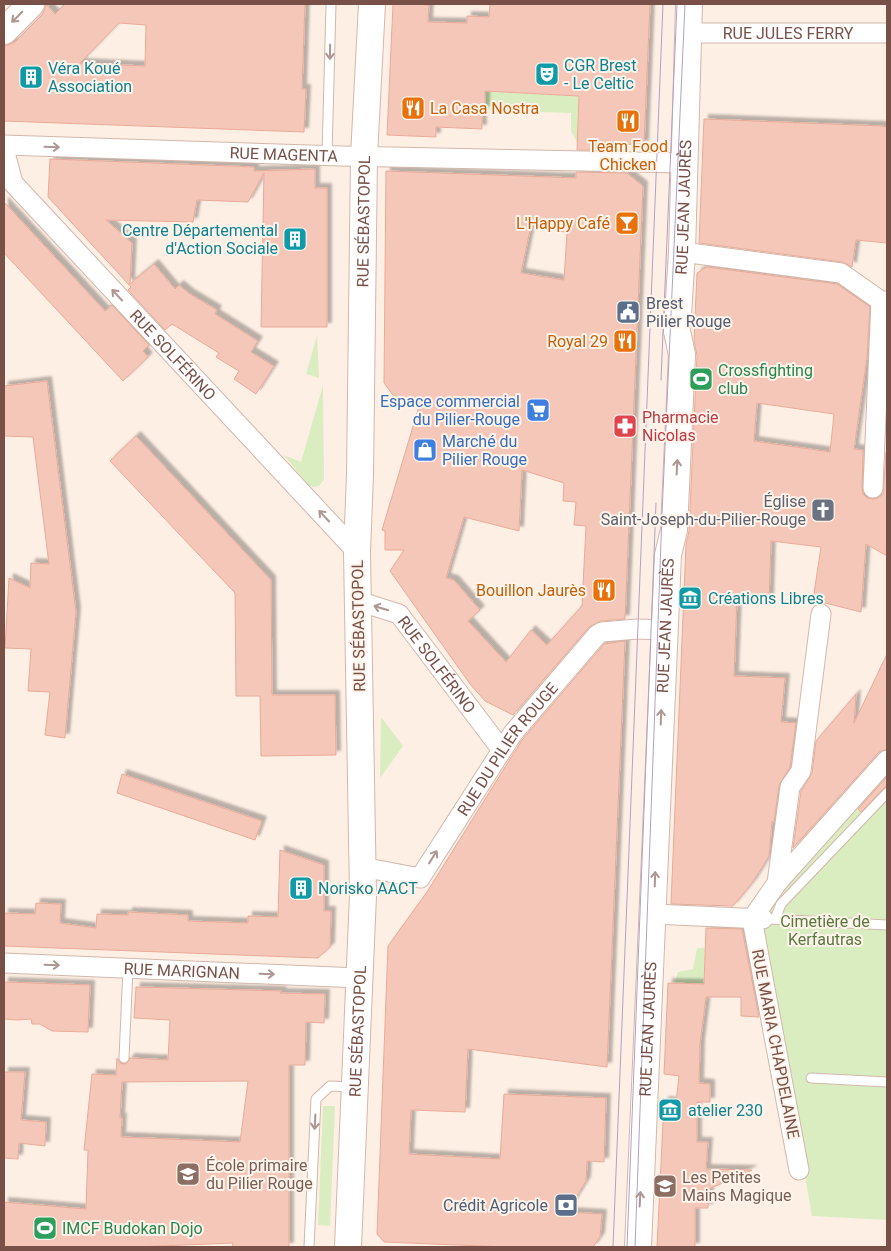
<svg xmlns="http://www.w3.org/2000/svg" width="891" height="1251" font-family="Roboto,sans-serif">
<defs>
<filter id="shadow"><feDropShadow dx="4.5" dy="-4.5" stdDeviation="1" flood-color="#0004"/></filter>
</defs>
<rect width="100%" height="100%" fill="#feefe4"/>
<!-- green -->
<g fill="#daedc1">
<path d="M485 91 579 96 577 142 571 131V113L485 110Z"/>
<path d="M317 335 319 378 306 374Z"/>
<path d="M323 385 324 479 319 486 313 487 308 485 284 455 301 462Z"/>
<path d="M381 717 403 746 380 778Z"/>
<path d="M887 767V1220L812 1216 761 927 765 910Z"/>
<path d="M697 948H705L704 984 675 983 678 972 693 969Z"/>
<path d="M323 1106H335L330 1226 318 1225Z"/>
</g>
<!-- building -->
<g fill="#f5c7b9" stroke="#e9aa98" fill-rule="evenodd" filter="url(#shadow)">
<path d="M46 4 55 14 65 4H305L302 89H306L304 132 4 121V46L8 45 15 42 42 15 45 8ZM119 23 146 25 145 66 80 63Z"/>
<path d="M393 4H426L425 5H429L428 22 467 23V16L489 17 490 4H650L644 145 590 143 599 150H577L579 96 485 91V110L482 109V129L436 127V137L387 135Z"/>
<path d="M704 119 882 126 887 127V243L856 240 852 267 842 262 699 243Z"/>
<path d="M50 159 254 167V171L315 169V188H327V327H261L264 173 248 202 197 200 193 222 106 220 132 243 130 284 154 264 175 289 179 285 190 294 217 310 215 314 258 341 251 352 274 366 256 394 234 379 239 371 216 357 219 353 172 324 165 330 128 290 131 287 48 197Z"/>
<path d="M386 171 576 178V172L627 173 643 186 625 619 601 621 589 627 513 715 485 701 470 684 390 571 404 550H385V531L382 530 420 403 393 395 384 383ZM532 221 567 233 564 280 521 273ZM522 470 564 483 563 501 576 502 574 525 586 526 582 606 547 645 531 630 506 662 468 621 480 610 454 580 446 578 464 517 519 531Z"/>
<path d="M4 202 105 311 112 305 149 345 143 351 148 357 123 381 4 253Z"/>
<path d="M707 267 837 284 870 307 867 357 854 449 863 450 862 488 863 494 867 498 873 499 878 498 883 494 886 452H887V556L866 544 861 612 813 600 821 547 771 541 769 601 737 599 734 676 785 678 781 722 796 723 790 767 779 785 774 823 772 821 769 856 752 883 733 906 671 904 686 545 689 531 697 356 694 340 697 273ZM757 403 834 414 830 452 754 441Z"/>
<path d="M47 381 76 612 65 738 45 735 50 692 28 691 31 649 5 648 9 578 30 588 31 563 49 564 33 437 4 436V386Z"/>
<path d="M136 436 271 580 272 695H335L336 755 261 756 260 696H236L235 593 110 461Z"/>
<path d="M625 641 607 1067 468 1049 465 1112 411 1110 409 1154 500 1159 504 1094 606 1098 604 1162 587 1161 586 1181 567 1212 602 1214 600 1237 593 1247H506L384 1242 377 1234 388 946 427 892 522 740 604 644Z"/>
<path d="M887 654V749L879 752 793 848 801 791 812 773 816 741 856 694 854 723Z"/>
<path d="M122 774 262 821 255 840 117 793Z"/>
<path d="M887 777V785L861 812 858 809Z"/>
<path d="M280 850 324 865V911H331L330 947 318 958 4 946V913L35 914 36 903 61 904 60 923 96 928 97 914 128 915V912L188 915V921L248 923V916L278 917Z"/>
<path d="M706 928 742 929 759 1017 741 1016V997H706L700 1044 699 1083 710 1084V1102H697V1142H708L706 1169 752 1170 709 1189 708 1208H695V1247H657L664 1101 676 1102 679 1076 664 1074 668 983 704 984Z"/>
<path d="M4 982 90 985 88 1032 52 1031 40 1024H32L31 1019 18 1020 4 1019Z"/>
<path d="M136 987 282 991 280 993 325 994 324 1023 306 1022 305 1065H289V1247H232L233 1243 135 1247H4V1202L86 1209 88 1150H84L92 1074 116 1075 117 1058 120 1063 123 1064 127 1063 130 1058 168 1060 170 1020 134 1018ZM248 1081 240 1142 121 1137 122 1118H120L122 1082Z"/>
<path d="M4 1072H25L21 1120 46 1122 45 1146 19 1143 18 1159 4 1158Z"/>
</g>
<g fill="none" stroke-linecap="round" stroke-linejoin="round">
<!-- lane casing -->
<g stroke="#d2b7ab" stroke-width="11">
<g id="lane">
<path d="M327 155 331 4"/>
<path d="M770 919 887 925"/>
<path d="M775 919 781 904 887 793"/>
<path d="M124 1058 128 968"/>
<path d="M811 1078 887 1082"/>
<path d="M309 1247 316 1099 330 1086 352 1087"/>
</g>
</g>
<!-- street casing -->
<g stroke="#d2b7ab" stroke-width="21">
<g id="street">
<path id="s1" d="M688 33H887"/>
<path id="s2" d="M4 145 342 156 684 163"/>
<path id="s3" d="M4 149 13 183 357 552"/>
<path d="M682 252 841 273 881 301H887"/>
<path d="M873 488 881 301"/>
<path id="s4" d="M358 601 399 614 501 749"/>
<path id="s5" d="M362 867 420 878 513 733 597 635 602 632 637 629 665 630"/>
<path d="M777 883 790 787 801 771 821 614"/>
<path d="M653 914 763 919"/>
<path id="s6" d="M4 963 359 978"/>
<path d="M799 1170 752 919 777 883 887 760"/>
</g>
</g>
<!-- secondary casing -->
<g stroke="#d6b5a9" stroke-width="28">
<g id="secondary">
<path d="M4 31 31 4"/>
<path id="s7" d="M348 1247 363 895 357 552 360 474 364 156 372 4"/>
<path id="s8" d="M638 1247 668 555 674 530 682 355 677 331 682 252 689 4"/>
</g>
</g>
<!-- lane -->
<use href="#lane" stroke="#fff" stroke-width="9"/>
<!-- street -->
<use href="#street" stroke="#fff" stroke-width="19"/>
<!-- secondary -->
<use href="#secondary" stroke="#fff" stroke-width="26"/>
<!-- tram -->
<g stroke="#b0a1c8" stroke-width="1">
<path d="M661 380 677 4"/>
<path d="M613 1247 663 4"/>
<path d="M627 1247 656 503"/>
<path d="M635 1247 662 514 685 4"/>
</g>
</g>
<!-- one-way arrows -->
<defs><path id="oneway-shaft" d="M-6 0H5M1.5-3L5.5 0L1.5 3" fill="none" stroke-width="1.6" stroke-linecap="round" stroke-linejoin="round" transform="scale(1.25)"/></defs>
<g stroke="#ae9691">
<use href="#oneway-shaft" transform="translate(17 17) rotate(135)"/>
<use href="#oneway-shaft" transform="translate(330 52) rotate(91)"/>
<use href="#oneway-shaft" transform="translate(52 147) rotate(2)"/>
<use href="#oneway-shaft" transform="translate(117 295) rotate(-133)"/>
<use href="#oneway-shaft" transform="translate(677 467) rotate(-87)"/>
<use href="#oneway-shaft" transform="translate(324 516) rotate(-133)"/>
<use href="#oneway-shaft" transform="translate(381 608) rotate(-163)"/>
<use href="#oneway-shaft" transform="translate(661 717) rotate(-88)"/>
<use href="#oneway-shaft" transform="translate(433 857) rotate(-58)"/>
<use href="#oneway-shaft" transform="translate(655 879) rotate(-88)"/>
<use href="#oneway-shaft" transform="translate(52 965) rotate(2)"/>
<use href="#oneway-shaft" transform="translate(267 974) rotate(2)"/>
<use href="#oneway-shaft" transform="translate(315 1122) rotate(93)"/>
<use href="#oneway-shaft" transform="translate(640 1199) rotate(-87)"/>
</g>
<!-- icons -->
<defs>
<g id="theatre-square" transform="scale(1.25)"><rect x="-9" y="-9" width="18" height="18" rx="4" fill="#0f9aa8" stroke="#fff4eb"/><path d="M-5-5.5Q0-4 5-5.5V0Q5 5 0 6Q-5 5-5 0ZM-3.3-2.5H-1v1.5H-3.3ZM1-2.5H3.3v1.5H1ZM-2.8 1Q0 5.5 2.8 1Z" fill="#fff"/></g>
<g id="building-square" transform="scale(1.25)"><rect x="-9" y="-9" width="18" height="18" rx="4" fill="#0f9aa8" stroke="#fff4eb"/><path d="M-4-6H4V6H1V3H-1V6H-4ZM-2.5-4.3h1.7v1.8h-1.7ZM.8-4.3h1.7v1.8H.8ZM-2.5-1h1.7V.8h-1.7ZM.8-1h1.7V.8H.8Z" fill="#fff"/></g>
<g id="restaurant-square" transform="scale(1.25)"><rect x="-9" y="-9" width="18" height="18" rx="4" fill="#e8710a" stroke="#fff4eb"/><path d="M-5-6h1v4h1v-4h1v4h1v-4h1v5L-1.5 .5V6h-2V.5L-5-1ZM5-6V6H3V1.5H1.5Q1.5-4 5-6Z" fill="#fff"/></g>
<g id="bar-square" transform="scale(1.25)"><rect x="-9" y="-9" width="18" height="18" rx="4" fill="#e8710a" stroke="#fff4eb"/><path d="M-6-5H6L.8 .8V4.5H3.5V6h-7V4.5H-.8V.8Z" fill="#fff"/></g>
<g id="civic-square" transform="scale(1.25)"><rect x="-9" y="-9" width="18" height="18" rx="4" fill="#5c6f8a" stroke="#fff4eb"/><path d="M-.6-6.5H3V-4.5H.6V-3L4-1V1h2V6H-6V1h2V-1L-.6-3ZM-1.2 2.5V6h2.4V2.5Z" fill="#fff"/></g>
<g id="stadium-square" transform="scale(1.25)"><rect x="-9" y="-9" width="18" height="18" rx="4" fill="#2e9e5b" stroke="#fff4eb"/><path d="M0-5a6.5 5 0 1 0 0 10a6.5 5 0 1 0 0-10ZM-3.5-1.8h7v3.6h-7Z" fill="#fff"/></g>
<g id="supermarket-square" transform="scale(1.25)"><rect x="-9" y="-9" width="18" height="18" rx="4" fill="#3f7fe0" stroke="#fff4eb"/><path d="M-6-5.5h2.5l.6 2H6L4.5 2H-2.5L-4.4-4H-6ZM-1.5 3.2a1.3 1.3 0 1 0 .1 0ZM3 3.2a1.3 1.3 0 1 0 .1 0Z" fill="#fff"/></g>
<g id="pharmacy-square" transform="scale(1.25)"><rect x="-9" y="-9" width="18" height="18" rx="4" fill="#e0444e" stroke="#fff4eb"/><path d="M-2-6h4v4h4v4h-4v4h-4v-4h-4v-4h4Z" fill="#fff"/></g>
<g id="shop-square" transform="scale(1.25)"><rect x="-9" y="-9" width="18" height="18" rx="4" fill="#3f7fe0" stroke="#fff4eb"/><path d="M-5-2.5h2.3a2.7 3.5 0 0 1 5.4 0H5L5.5 6h-11ZM-1.5-2.5h3a1.5 2.3 0 0 0-3 0Z" fill="#fff"/></g>
<g id="church-square" transform="scale(1.25)"><rect x="-9" y="-9" width="18" height="18" rx="4" fill="#6b7280" stroke="#fff4eb"/><path d="M-1.2-6h2.4v3.5h3.3v2.4h-3.3V6h-2.4V-.1h-3.3v-2.4h3.3Z" fill="#fff"/></g>
<g id="museum-square" transform="scale(1.25)"><rect x="-9" y="-9" width="18" height="18" rx="4" fill="#0f9aa8" stroke="#fff4eb"/><path d="M0-6L6-3V-2H-6V-3ZM-5-1h2V3h-2ZM-1-1h2V3h-2ZM3-1h2V3H3ZM-6 4H6V6H-6Z" fill="#fff"/></g>
<g id="school-square" transform="scale(1.25)"><rect x="-9" y="-9" width="18" height="18" rx="4" fill="#8d6e63" stroke="#fff4eb"/><path d="M0-5L7-2L0 1L-7-2ZM-4 1L0 2.5L4 1V4Q0 6-4 4Z" fill="#fff"/></g>
<g id="bank-square" transform="scale(1.25)"><rect x="-9" y="-9" width="18" height="18" rx="4" fill="#5c6f8a" stroke="#fff4eb"/><path d="M-6-4H6V4H-6ZM0-2.3a2.3 2.3 0 1 0 0 4.6a2.3 2.3 0 1 0 0-4.6Z" fill="#fff"/></g>
</defs>
<g fill-rule="evenodd">
<use href="#theatre-square" x="547" y="74"/>
<use href="#building-square" x="31" y="77"/>
<use href="#restaurant-square" x="413" y="108"/>
<use href="#restaurant-square" x="628" y="121"/>
<use href="#bar-square" x="627" y="223"/>
<use href="#building-square" x="295" y="239"/>
<use href="#civic-square" x="628" y="312"/>
<use href="#restaurant-square" x="625" y="341"/>
<use href="#stadium-square" x="701" y="379"/>
<use href="#supermarket-square" x="538" y="410"/>
<use href="#pharmacy-square" x="625" y="426"/>
<use href="#shop-square" x="425" y="450"/>
<use href="#church-square" x="823" y="510"/>
<use href="#restaurant-square" x="604" y="590"/>
<use href="#museum-square" x="690" y="598"/>
<use href="#building-square" x="301" y="888"/>
<use href="#museum-square" x="670" y="1110"/>
<use href="#school-square" x="188" y="1174"/>
<use href="#school-square" x="665" y="1186"/>
<use href="#bank-square" x="566" y="1205"/>
<use href="#stadium-square" x="45" y="1228"/>
</g>
<g text-anchor="middle" stroke-width="4" stroke-linejoin="round" paint-order="stroke">
<!-- street labels -->
<g font-size="16" fill="#785047" stroke="#fff4eb">
<text dy="6" stroke="none"><textPath href="#s1" startOffset="100">RUE JULES FERRY</textPath></text>
<text dy="6" stroke="none"><textPath href="#s2" startOffset="280">RUE MAGENTA</textPath></text>
<text dy="6" stroke="none"><textPath href="#s8" startOffset="1042">RUE JEAN JAURÈS</textPath></text>
<text dy="6" stroke="none"><textPath href="#s7" startOffset="1026">RUE SÉBASTOPOL</textPath></text>
<text dy="6" stroke="none"><textPath href="#s3" startOffset="270">RUE SOLFÉRINO</textPath></text>
<text dy="6" stroke="none"><textPath href="#s8" startOffset="622">RUE JEAN JAURÈS</textPath></text>
<text transform="translate(358 626) rotate(-91)" y="6">RUE SÉBASTOPOL</text>
<text dy="6" stroke="none"><textPath href="#s4" startOffset="106">RUE SOLFÉRINO</textPath></text>
<text dy="6" stroke="none"><textPath href="#s5" startOffset="215">RUE DU PILIER ROUGE</textPath></text>
<text dy="6" stroke="none"><textPath href="#s6" startOffset="178">RUE MARIGNAN</textPath></text>
<text dy="6" stroke="none"><textPath href="#s7" startOffset="216">RUE SÉBASTOPOL</textPath></text>
<text dy="6" stroke="none"><textPath href="#s8" startOffset="218">RUE JEAN JAURÈS</textPath></text>
<text transform="translate(776 1044) rotate(79)" y="6">RUE MARIA CHAPDELAINE</text>
</g>
<!-- culture labels -->
<g font-size="16" fill="#0d838f" stroke="#fff4eb" text-anchor="start">
<text x="564" y="71">CGR Brest<tspan x="564" dy="18">- Le Celtic</tspan></text>
<text x="48" y="74">Véra Koué<tspan x="48" dy="18">Association</tspan></text>
<text x="278" y="236" text-anchor="end">Centre Départemental<tspan x="278" dy="18">d'Action Sociale</tspan></text>
<text x="708" y="604">Créations Libres</text>
<text x="318" y="894">Norisko AACT</text>
<text x="688" y="1116">atelier 230</text>
</g>
<!-- food labels -->
<g font-size="16" fill="#c56008" stroke="#fff4eb" text-anchor="end">
<text x="430" y="114" text-anchor="start">La Casa Nostra</text>
<text x="628" y="152" text-anchor="middle">Team Food<tspan x="628" dy="18">Chicken</tspan></text>
<text x="610" y="229">L'Happy Café</text>
<text x="608" y="347">Royal 29</text>
<text x="586" y="596">Bouillon Jaurès</text>
</g>
<!-- service labels -->
<g font-size="16" fill="#4e5e75" stroke="#fff4eb" text-anchor="start">
<text x="646" y="309">Brest<tspan x="646" dy="18">Pilier Rouge</tspan></text>
<text x="548" y="1211" text-anchor="end">Crédit Agricole</text>
</g>
<!-- leisure labels -->
<g font-size="16" fill="#27864d" stroke="#fff4eb" text-anchor="start">
<text x="718" y="376">Crossfighting<tspan x="718" dy="18">club</tspan></text>
<text x="62" y="1234">IMCF Budokan Dojo</text>
</g>
<!-- shop labels -->
<g font-size="16" fill="#366cbe" stroke="#fff4eb" text-anchor="end">
<text x="520" y="407">Espace commercial<tspan x="520" dy="18">du Pilier-Rouge</tspan></text>
<text x="442" y="447" text-anchor="start">Marché du<tspan x="442" dy="18">Pilier Rouge</tspan></text>
</g>
<!-- health labels -->
<g font-size="16" fill="#be3a42" stroke="#fff4eb" text-anchor="start">
<text x="642" y="423">Pharmacie<tspan x="642" dy="18">Nicolas</tspan></text>
</g>
<!-- worship labels -->
<g font-size="16" fill="#5b616d" stroke="#fff4eb" text-anchor="end">
<text x="806" y="507">Église<tspan x="806" dy="18">Saint-Joseph-du-Pilier-Rouge</tspan></text>
</g>
<!-- park labels -->
<g font-size="16" fill="#58793c" stroke="#fff4eb">
<text x="825" y="927">Cimetière de<tspan x="825" dy="18">Kerfautras</tspan></text>
</g>
<!-- education labels -->
<g font-size="16" fill="#785e54" stroke="#fff4eb" text-anchor="start">
<text x="206" y="1171">École primaire<tspan x="206" dy="18">du Pilier Rouge</tspan></text>
<text x="682" y="1183">Les Petites<tspan x="682" dy="18">Mains Magique</tspan></text>
</g>
</g>
<!-- border -->
<rect width="891" height="1251" fill="none" stroke="#785047" stroke-width="10"/>
</svg>
